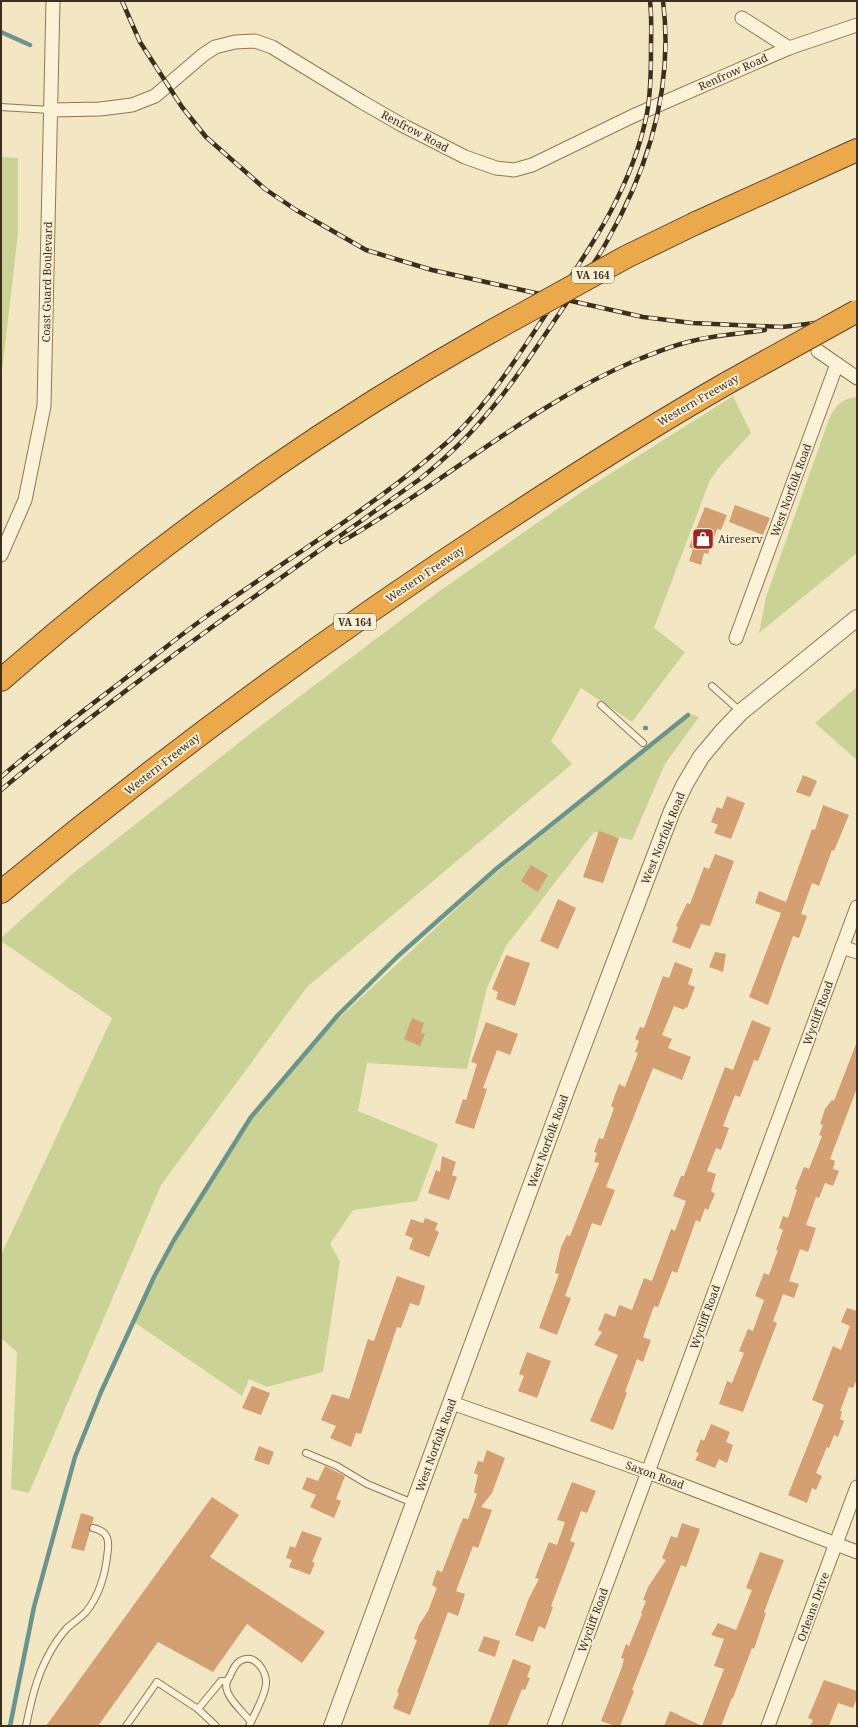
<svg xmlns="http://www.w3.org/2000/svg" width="858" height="1727" font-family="'Noto Serif',serif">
<rect width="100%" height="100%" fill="#f3e6c3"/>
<!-- green -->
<g fill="#cad395">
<path d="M1 157 18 158V233L1 380Z"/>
<path d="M733 396 751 433 721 465 710 480 654 628 685 652 632 722 581 688 551 741 572 764 307 987 161 1185 29 1493 11 1489 17 1352 1 1338V1255L112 1018 1 941V938L71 875 259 727 441 590 583 491Z"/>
<path d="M857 397V553L759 633 766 597 829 419C835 406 842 398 857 397Z"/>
<path d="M857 687V760L815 723Z"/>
<path d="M691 714 699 717 665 764 632 840 594 832 506 946 487 988 467 1069 367 1063 358 1111 438 1144 417 1201 353 1210 330 1244 340 1261 323 1372 267 1387 249 1379 242 1396 134 1322 175 1240 248 1121 336 1021 485 882Z"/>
</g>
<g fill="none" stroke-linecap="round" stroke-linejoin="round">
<!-- stream -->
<g stroke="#6b958c" stroke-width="4.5">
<path d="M1 32 30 45"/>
<path d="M645 728H646"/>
<path d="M10 1726 34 1607 75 1457 101 1392 154 1277 174 1240 251 1117 338 1015 397 957 496 869 688 715"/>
</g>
</g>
<!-- building -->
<g fill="#d59f74">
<path d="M735 505 770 518 763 535 729 522Z"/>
<path d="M705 507 727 515 721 530 717 529 708 554 704 553 701 565 689 561 693 549 689 547Z"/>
<path d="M803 775 817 781 810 797 796 792Z"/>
<path d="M727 796 745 803 731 839 714 833 718 825 711 822 717 807 722 809Z"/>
<path d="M823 805 849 815 834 851 832 850 819 886 812 883 801 914 807 916 799 938 793 936 768 1005 749 997 781 913 755 903 759 891 786 902 812 829 815 830Z"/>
<path d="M599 831 619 838 603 883 583 877Z"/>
<path d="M715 854 734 861 710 926 701 924 690 949 672 942 678 927 676 926 687 903 690 904 704 867 709 869Z"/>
<path d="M531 865 548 875 538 892 521 881Z"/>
<path d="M558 899 576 908 558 949 540 941Z"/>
<path d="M715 952 726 954 723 972 709 967Z"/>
<path d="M506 955 530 963 515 1006 496 999 498 992 492 989Z"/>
<path d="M675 962 693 969 688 984 695 987 687 1008 685 1007 684 1010 674 1006 662 1035 672 1039 668 1048 691 1057 682 1080 653 1068 606 1187 615 1190 601 1226 592 1223 565 1296 571 1298 557 1335 539 1328 559 1274 555 1273 561 1247 567 1235 570 1236 599 1163 594 1162 597 1153 594 1152 599 1138 603 1139 614 1108 611 1106 619 1084 625 1087 638 1053 635 1052 639 1041 635 1039 640 1027 644 1028 663 976 669 978Z"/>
<path d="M412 1018 424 1023 421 1033 425 1034 420 1046 404 1039Z"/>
<path d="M752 1020 771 1028 758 1061 754 1060 740 1097 735 1095 723 1126 729 1128 721 1150 716 1148 707 1171 716 1174 711 1191 715 1194 708 1210 705 1208 700 1222 696 1220 677 1273 672 1271 658 1307 654 1306 643 1337 651 1340 643 1362 637 1359 625 1392 627 1393 613 1430 590 1421 618 1355 594 1345 602 1332 598 1330 605 1313 615 1317 619 1305 632 1310 644 1278 652 1281 671 1229 675 1231 686 1201 673 1196 681 1176H684L725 1067 733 1070Z"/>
<path d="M486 1022 518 1034 510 1055 497 1050 483 1088 487 1089 474 1129 455 1123 463 1099 466 1100 477 1064 471 1062Z"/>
<path d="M856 1044 857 1088 830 1159 835 1161 833 1169 839 1171 833 1186 825 1183 819 1198 816 1197 806 1225 816 1228 808 1252 800 1249 789 1281 799 1284 794 1298 783 1294 773 1321 777 1323 743 1412 719 1404 727 1381 732 1383 744 1353 739 1351 748 1329 753 1331 764 1300 755 1296 764 1273 769 1275 778 1250H776L783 1230 779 1228 783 1216 788 1218 797 1190 795 1189 804 1167 809 1169 822 1136 819 1135 823 1125 820 1124 825 1109 832 1100 834 1101Z"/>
<path d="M442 1156 456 1162 452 1175 457 1177 449 1200 428 1193 436 1170 440 1172Z"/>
<path d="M425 1218 438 1223 435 1230 439 1232 429 1257 409 1249 413 1238 405 1235 411 1219 423 1223Z"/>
<path d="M397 1276 425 1286 419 1306 410 1303 401 1328 397 1327 361 1434 356 1433 351 1447 330 1438 336 1426 321 1420 332 1394 349 1399 368 1339 374 1341Z"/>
<path d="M847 1308 857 1311V1379L853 1388 849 1387 840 1411H842L840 1419 844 1421 838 1437 834 1435 829 1448 827 1447 816 1473 822 1476 816 1490 812 1488 807 1503 788 1495 824 1405 812 1400 833 1346 841 1350 850 1326 841 1322Z"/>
<path d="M527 1352 551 1361 537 1398 518 1391 524 1376 519 1374Z"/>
<path d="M252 1386 270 1393 261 1415 242 1408Z"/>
<path d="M711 1424 730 1432 726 1442 733 1445 727 1463 719 1459 715 1468 695 1460 699 1453 696 1452 701 1439 704 1441Z"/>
<path d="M259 1446 274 1452 269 1465 254 1460Z"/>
<path d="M487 1450 505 1458 492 1493 481 1507 492 1510 478 1548 473 1546 456 1591 465 1594 458 1616 448 1612 410 1715 393 1708 399 1693 397 1692 417 1640 414 1639 419 1625 428 1611 437 1588 432 1585 437 1570 442 1572 463 1518 468 1519 477 1494 474 1492 478 1475 474 1473 478 1461 483 1462Z"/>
<path d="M325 1466 345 1476 336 1499 341 1501 334 1518 310 1507 316 1495 302 1489 307 1477 318 1481Z"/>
<path d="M572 1482 596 1491 587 1513 581 1511 570 1541 575 1543 551 1606 553 1607 545 1629 539 1626 533 1642 515 1635 529 1598 539 1579 535 1578 549 1542 557 1545 565 1522 557 1520Z"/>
<path d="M212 1497 239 1515 210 1557 325 1632 302 1663 247 1624 213 1672 158 1642 98 1726H46Z"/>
<path d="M81 1513 94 1517 92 1524 89 1527 90 1531 84 1551 71 1548Z"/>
<path d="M682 1523 700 1529 686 1567 681 1565 632 1690 634 1691 620 1726H615L601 1721 622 1667 624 1659 621 1658 626 1644 629 1646 642 1614 641 1613 646 1601 643 1600 648 1587 666 1560 662 1558 671 1536 677 1538Z"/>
<path d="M302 1531 322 1538 312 1562 315 1563 310 1575 289 1567 292 1560 286 1558 290 1546 295 1548Z"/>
<path d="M760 1552 784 1560 764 1612 766 1613 754 1649 752 1648 733 1698H732L721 1726H664L670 1711 702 1726 724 1669 714 1666 724 1639 711 1635 718 1623 736 1630 752 1590 746 1588Z"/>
<path d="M484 1636 500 1641 495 1657 478 1651Z"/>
<path d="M513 1659 531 1666 527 1677 530 1678 525 1690 522 1689 507 1726H488Z"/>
<path d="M824 1680 857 1691V1698L853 1708 838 1703 829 1726H810L813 1720 808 1718Z"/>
</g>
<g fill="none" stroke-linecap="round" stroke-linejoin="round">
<!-- service casing -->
<g stroke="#907757" stroke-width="8">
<g id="service">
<path d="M1 107 50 110"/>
<path d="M712 686 740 711"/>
<path d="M601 705 643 743"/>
<path d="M306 1453 337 1466 367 1484 413 1503"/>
<path d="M198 1709 216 1726"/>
<path d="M26 1726C31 1702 36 1678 48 1656 53 1646 60 1636 67 1628 73 1623 80 1618 86 1612 100 1595 106 1571 108 1549 109 1537 106 1531 93 1528"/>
<path d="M126 1726 157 1682 198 1709 221 1681H227"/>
<path d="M249 1726C254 1715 265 1696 266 1684 267 1671 254 1652 240 1661 235 1664 232 1671 230 1676 227 1680 225 1685 227 1690 229 1700 245 1714 251 1722"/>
</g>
</g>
<!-- minor casing -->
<g stroke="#907757" stroke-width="15">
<g id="minor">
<path d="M742 18 789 48 857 25"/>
<path d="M50 110 100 109 132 105 155 96 203 55 215 47 235 42 255 41 272 47 362 102 402 125 465 157 496 168 514 170 532 165 633 116 789 48"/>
<path d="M818 351 857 378"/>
<path d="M1 555 25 500 44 406 53 1"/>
<path d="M736 638 837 364"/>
<path d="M842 947 857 952"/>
<path d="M452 1403 648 1472 857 1552"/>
<path d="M554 1726 857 907"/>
<path d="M768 1726 857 1487"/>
</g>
</g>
<!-- tertiary casing -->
<g stroke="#907757" stroke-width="18">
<path id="tertiary" d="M332 1726 567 1088 672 811 685 784 701 757 721 733 741 712 857 618"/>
</g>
<!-- motorway casing -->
<g stroke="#5d442c" stroke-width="24">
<g id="motorway">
<path d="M696 223 857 150"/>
<path d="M1 680C152 548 317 429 492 331"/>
<path d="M1 892C159 761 325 638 497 526 573 476 650 427 729 382"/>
</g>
</g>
<!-- service -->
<use href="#service" stroke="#fcf2d7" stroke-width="6"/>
<!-- minor -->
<use href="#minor" stroke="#fcf2d7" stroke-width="13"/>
<!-- tertiary -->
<use href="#tertiary" stroke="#fcf2d7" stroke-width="16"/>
<!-- motorway -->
<use href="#motorway" stroke="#eba94b" stroke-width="22"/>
<!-- rail casing -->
<g stroke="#3e2e1d" stroke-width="4.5">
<g id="rail">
<path d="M122 1 140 42 182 107 206 137 265 189 296 210 366 250 432 270 643 317 692 323 782 327 857 318"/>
<path d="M341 542C443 484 531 404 639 359 655 353 671 346 688 342 712 335 740 334 765 330"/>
<path d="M1 777C44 740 90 706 135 671 163 650 190 627 220 607 292 556 368 510 436 452 480 416 511 367 542 320 586 254 632 191 647 113 651 92 651 70 651 49 651 33 652 17 650 1"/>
<path d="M1 790C134 678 279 580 420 479 442 461 463 442 481 421 511 387 536 348 561 311 576 288 593 267 606 243 649 168 674 88 663 1"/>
</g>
</g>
<!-- rail -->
<use href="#rail" stroke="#f9efd4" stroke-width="3" stroke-dasharray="9" stroke-linecap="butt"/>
<!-- motorway-bridge casing -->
<g stroke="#5d442c" stroke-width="24" stroke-linecap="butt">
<g id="motorway-bridge">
<path d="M492 331 626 257 696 223"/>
<path d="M729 382 857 311"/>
</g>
</g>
<!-- motorway-bridge -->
<use href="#motorway-bridge" stroke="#eba94b" stroke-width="22"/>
</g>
<!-- icons -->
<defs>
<g id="shop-square" transform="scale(1.15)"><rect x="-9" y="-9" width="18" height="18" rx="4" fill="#a62220" stroke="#f9efd4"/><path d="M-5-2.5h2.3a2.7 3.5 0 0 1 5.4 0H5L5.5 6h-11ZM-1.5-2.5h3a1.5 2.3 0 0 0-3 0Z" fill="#fff"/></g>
</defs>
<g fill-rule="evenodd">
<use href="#shop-square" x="703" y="539"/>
</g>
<g text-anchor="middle" stroke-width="4" stroke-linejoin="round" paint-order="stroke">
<!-- shield labels -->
<g fill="#f9efd4" stroke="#766854" stroke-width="1">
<rect x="572" y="267" width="42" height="16" rx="3"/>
<rect x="334" y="614" width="42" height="16" rx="3"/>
</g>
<g font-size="10" font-weight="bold" fill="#3e2e1d">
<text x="593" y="279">VA 164</text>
<text x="355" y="626">VA 164</text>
</g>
<!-- street labels -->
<g font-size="11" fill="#3e2e1d" stroke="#f9efd4">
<text transform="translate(733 72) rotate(-24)" y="4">Renfrow Road</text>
<text transform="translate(415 131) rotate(28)" y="4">Renfrow Road</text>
<text transform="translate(47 282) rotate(-89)" y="4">Coast Guard Boulevard</text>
<text transform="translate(698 400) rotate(-30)" y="4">Western Freeway</text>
<text transform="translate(791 490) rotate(-70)" y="4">West Norfolk Road</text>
<text transform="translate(425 574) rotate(-34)" y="4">Western Freeway</text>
<text transform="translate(162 764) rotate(-38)" y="4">Western Freeway</text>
<text transform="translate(663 838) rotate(-68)" y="4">West Norfolk Road</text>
<text transform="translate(818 1013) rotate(-70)" y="4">Wycliff Road</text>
<text transform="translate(548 1141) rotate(-70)" y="4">West Norfolk Road</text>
<text transform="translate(705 1317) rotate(-70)" y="4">Wycliff Road</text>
<text transform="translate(436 1445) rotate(-70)" y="4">West Norfolk Road</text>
<text transform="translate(655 1475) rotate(20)" y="4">Saxon Road</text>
<text transform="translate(813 1607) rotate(-70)" y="4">Orleans Drive</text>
<text transform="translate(593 1620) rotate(-70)" y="4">Wycliff Road</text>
</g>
<!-- poi labels -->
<g font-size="11" fill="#3e2e1d" stroke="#f9efd4" text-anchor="start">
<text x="718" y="543">Aireserv</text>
</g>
</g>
<!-- border -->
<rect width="858" height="1727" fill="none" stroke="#3e2e1d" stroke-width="4"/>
</svg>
